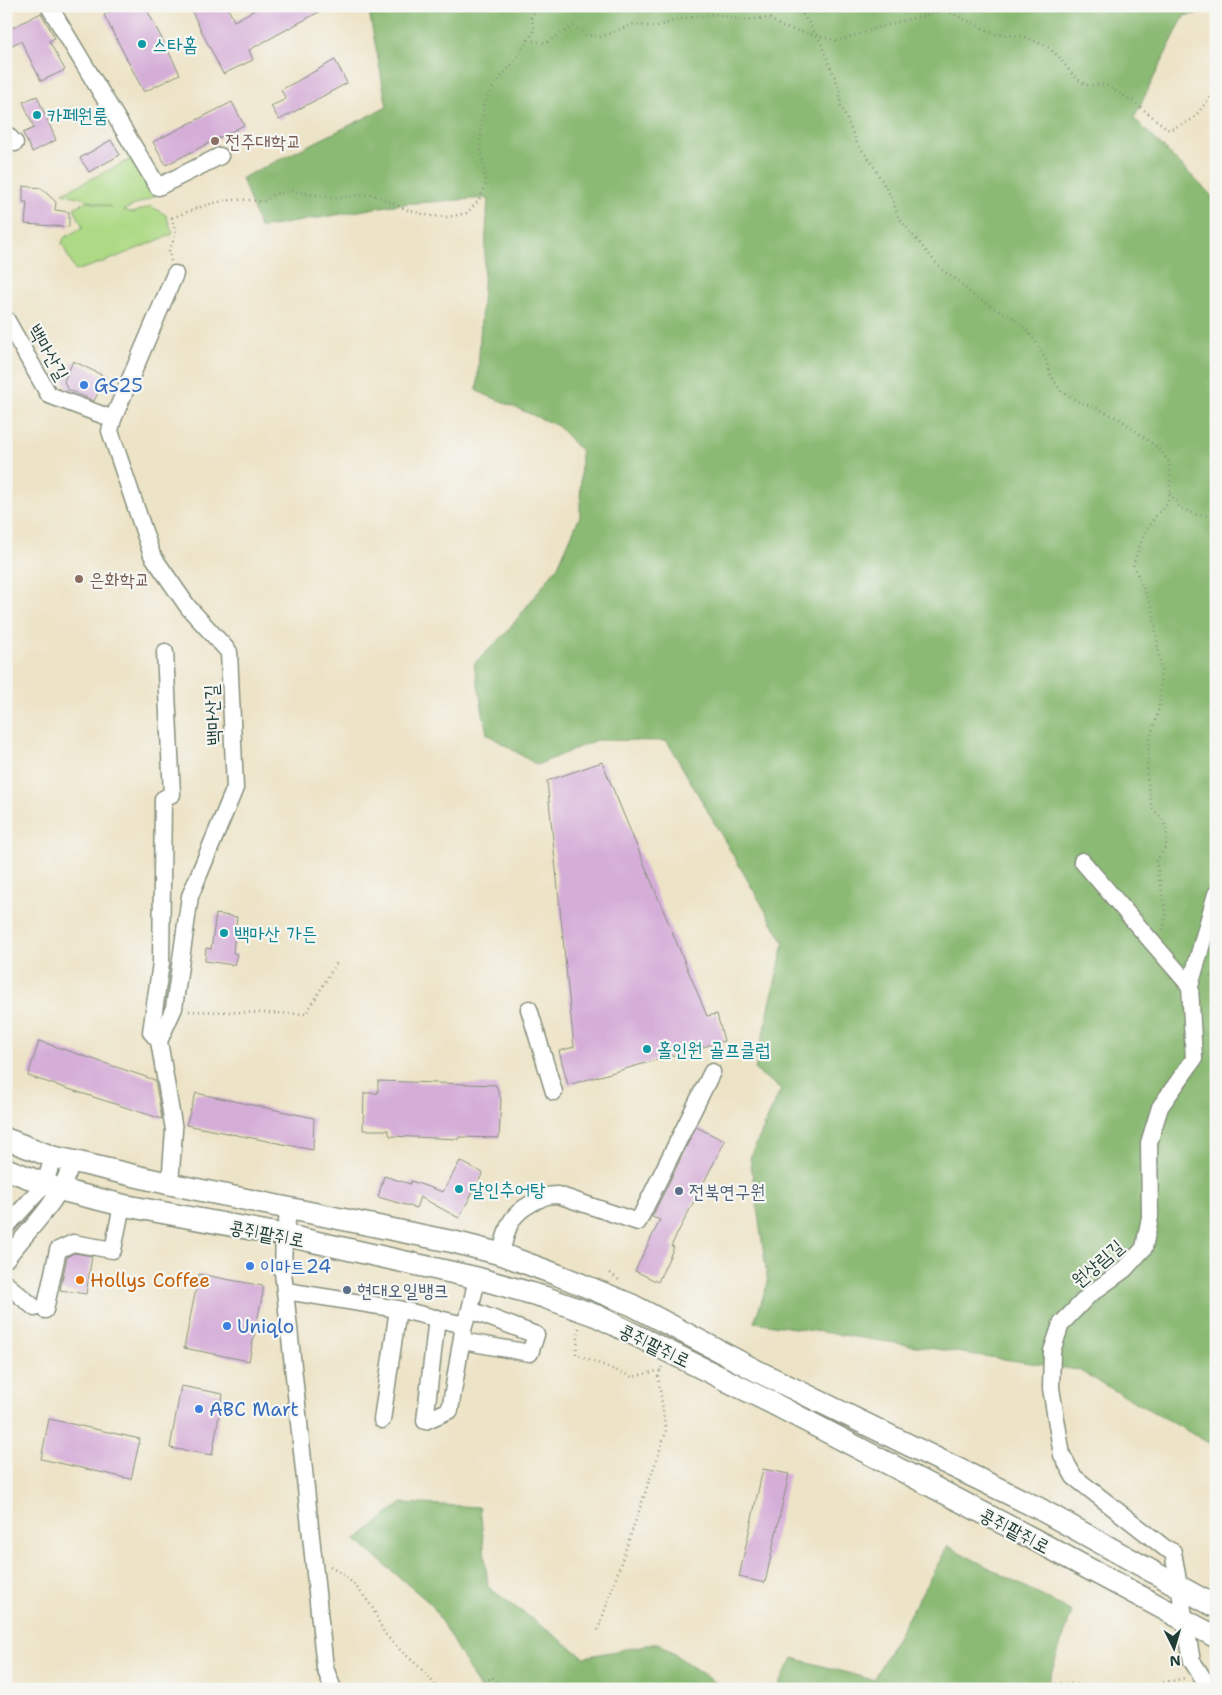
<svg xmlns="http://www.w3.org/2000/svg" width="1222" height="1695" font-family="'Shantell Sans','Poor Story',sans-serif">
<rect width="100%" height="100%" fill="#f6f6f2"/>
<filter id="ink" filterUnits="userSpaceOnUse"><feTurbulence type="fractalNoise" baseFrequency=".02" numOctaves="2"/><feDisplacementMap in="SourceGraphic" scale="10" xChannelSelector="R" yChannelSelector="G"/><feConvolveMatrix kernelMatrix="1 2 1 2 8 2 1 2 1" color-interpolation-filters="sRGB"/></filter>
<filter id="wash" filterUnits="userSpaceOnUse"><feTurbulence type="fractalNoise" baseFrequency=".0096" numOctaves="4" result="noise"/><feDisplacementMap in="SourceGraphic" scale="20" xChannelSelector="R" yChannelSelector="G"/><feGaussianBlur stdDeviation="1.12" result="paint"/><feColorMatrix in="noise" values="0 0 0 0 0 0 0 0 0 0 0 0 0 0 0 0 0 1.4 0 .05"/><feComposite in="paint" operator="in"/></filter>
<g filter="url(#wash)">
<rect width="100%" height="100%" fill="#ede3c6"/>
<!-- green -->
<path fill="#aeda86" stroke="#668c5d" d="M131 159 155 196 124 210 133 213 151 206 166 215 173 234 109 260 75 271 62 243 64 238 83 227 74 208 86 201 111 207 63 193Z"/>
<!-- forest -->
<g fill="#8aba73" stroke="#547c54">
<path d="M368 6H1216V10L1184 16 1134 118 1216 200V1447L1078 1370 754 1322 768 1283 750 1158 781 1089 755 1070 784 943 667 741 596 740 537 765 487 734 474 664 507 632 558 566 580 516 581 451 558 426 477 391 488 198 399 204 260 228 242 178 387 107Z"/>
<path d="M402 1503 480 1507 488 1587 584 1657 658 1643 725 1689H480L432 1605 356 1540Z"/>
<path d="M948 1546 1072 1612 1048 1682 1050 1689H776L793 1658 873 1680Z"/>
</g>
<g id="blocks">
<!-- building -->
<g fill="#d5aed8">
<path d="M120 6H145L180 74 144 92 104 15Z"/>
<path d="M189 6H227L234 21 262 6H330L249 50 253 60 223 74Z"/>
<path d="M41 13 55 38 49 41 65 70 41 81 21 41 12 45 6 31Z"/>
<path d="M335 60 347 83 279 120 271 106 286 99 281 90Z"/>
<path d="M37 96 56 140 32 152 23 133 34 128 23 102Z"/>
<path d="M232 102 244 125 166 165 153 142Z"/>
<path d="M111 140 120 155 89 172 80 158Z"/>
<path d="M23 186 41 188 56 202 55 210 69 212V227L25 224 27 202H23Z"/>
<path d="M73 361 106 377 94 401 67 389 64 381Z"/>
<path d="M602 762 707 1016 717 1014 724 1041 568 1085 559 1051 574 1047 547 781Z"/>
<path d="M216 914 237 917 233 953 237 954 234 965 205 961 206 948 211 949Z"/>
<path d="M39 1041 155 1080 162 1119 28 1076Z"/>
<path d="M378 1081 496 1085 501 1099 499 1138 459 1137V1139L390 1136 388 1130H363L364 1093H378Z"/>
<path d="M196 1093 314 1118 313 1150 186 1125Z"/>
<path d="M696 1127 725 1141 671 1246 674 1247 658 1282 635 1271 660 1220 652 1217Z"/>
<path d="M460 1161 483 1173 459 1218 420 1197 416 1208 378 1197 384 1176 410 1184 411 1181 443 1192Z"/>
<path d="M74 1253 92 1256 86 1294 60 1290 67 1257Z"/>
<path d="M199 1274 263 1286V1292L249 1361 184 1348Z"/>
<path d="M181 1386 223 1394 212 1455 170 1448Z"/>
<path d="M49 1419 140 1439 131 1479 41 1459Z"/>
<path d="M763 1469 789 1474 765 1583 739 1577Z"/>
</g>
</g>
</g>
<g filter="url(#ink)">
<use href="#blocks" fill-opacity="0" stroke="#86907d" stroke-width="1"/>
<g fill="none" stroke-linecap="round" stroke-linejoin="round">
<!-- minor casing -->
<g stroke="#86907d" stroke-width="19">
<g id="minor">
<path d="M49 6 158 187 220 156"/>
<path d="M6 134 15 143"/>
<path d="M6 319 49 395 113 419 110 431 152 555 188 607 229 652 235 788 190 896 174 1008 159 1041 174 1130 170 1184"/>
<path d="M113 419 175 274"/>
<path d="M1082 861 1190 986"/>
<path d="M529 1009 554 1092"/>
<path d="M159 1041 151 1032 161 963 163 799 172 794 165 652"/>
<path d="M290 1207 284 1235 283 1272 325 1668 333 1689"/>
<path d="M6 1227 45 1184 53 1157"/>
<path d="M501 1254C507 1229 508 1216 532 1203 543 1197 546 1195 558 1195L638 1222 712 1072"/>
<path d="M6 1259C30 1227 61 1201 72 1161"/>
<path d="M6 1284 35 1308"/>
<path d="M286 1291 398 1309 464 1325 470 1310 477 1278"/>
<path d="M45 1310 58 1250 73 1243 113 1250 122 1205"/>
<path d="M437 1318 425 1421 450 1410 464 1325"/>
<path d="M462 1341 530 1353 536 1335 470 1310"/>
<path d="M382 1420 398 1309"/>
<path d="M1210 1689 1192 1661 1173 1552 1165 1548 1074 1477 1062 1455 1051 1388 1052 1351 1061 1324 1089 1295 1125 1269 1144 1248 1150 1217 1149 1143 1160 1107 1194 1059 1190 986 1216 894"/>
</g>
</g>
<!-- major casing -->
<g stroke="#86907d" stroke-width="24">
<g id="major">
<path d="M6 1139 53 1157 72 1161 170 1184 454 1242 501 1254 558 1275 632 1305 759 1372 1038 1508 1216 1607"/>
<path d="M6 1169 61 1190 122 1205 284 1235 477 1278 544 1297 597 1316 774 1404 1037 1541 1216 1637"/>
</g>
</g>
<!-- path -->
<g stroke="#86907d" stroke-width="2.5" stroke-dasharray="1 4" stroke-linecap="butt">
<path d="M797 6 818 37 839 87 841 106 857 143 871 162 893 200 898 217 942 270 957 280 970 293 997 310 1012 317 1027 330 1037 344 1046 360 1051 376 1061 391 1077 401 1097 408 1121 420 1158 448 1170 463V493L1167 504 1155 517 1145 532 1133 564 1153 610 1161 670 1159 708 1149 743 1147 775 1152 808 1162 819 1167 830 1166 846 1156 861 1166 913 1163 931"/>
<path d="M528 40 546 43 574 26 586 35 600 37 634 24 655 27 680 19 715 14 744 20 769 18 782 27 838 41 887 25 945 10 995 34 1023 36 1048 47 1059 57 1072 74 1085 85H1106L1134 102 1169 130 1193 119 1216 90"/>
<path d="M171 261 169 251 176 234 172 218C204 205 228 195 263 202L275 194 292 191 335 198 372 194 408 210 430 216 448 217 467 213 479 200 486 184 484 165 480 147 483 106 494 85 511 66 535 29 531 18 538 6"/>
<path d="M1170 493 1180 508 1194 514 1216 517"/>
<path d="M1210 977 1216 963"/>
<path d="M189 1011 306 1014 337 962"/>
<path d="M610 1273 619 1280"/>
<path d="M579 1328 576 1354 632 1377 661 1370"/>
<path d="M330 1566C346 1574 362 1592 372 1607 377 1616 380 1627 386 1635 402 1655 424 1666 437 1689"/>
<path d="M598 1630 666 1432 658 1375 662 1367"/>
<path d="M477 1689 492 1677 504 1689"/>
<path d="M1036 1689C1055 1681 1076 1682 1095 1689"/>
<path d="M1156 1689 1161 1683 1186 1678"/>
</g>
<!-- minor -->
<use href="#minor" stroke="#fff" stroke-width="16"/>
<!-- major -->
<use href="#major" stroke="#fff" stroke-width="21"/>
</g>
</g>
<!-- markers -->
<g fill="#0f9aa8" stroke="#f6f6f2" stroke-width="2">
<circle cx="142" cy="44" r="5"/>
<circle cx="37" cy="115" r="5"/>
<circle cx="224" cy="933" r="5"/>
<circle cx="647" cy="1049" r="5"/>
<circle cx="459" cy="1189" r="5"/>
</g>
<g fill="#8d6e63" stroke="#f6f6f2" stroke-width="2">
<circle cx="215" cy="141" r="5"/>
<circle cx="79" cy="579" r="5"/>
</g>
<g fill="#3f7fe0" stroke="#f6f6f2" stroke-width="2">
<circle cx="84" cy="385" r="5"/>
<circle cx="250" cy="1266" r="5"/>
<circle cx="227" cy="1326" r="5"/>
<circle cx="199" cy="1409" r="5"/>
</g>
<g fill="#5c6f8a" stroke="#f6f6f2" stroke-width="2">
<circle cx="679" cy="1191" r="5"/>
<circle cx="347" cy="1290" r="5"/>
</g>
<circle fill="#e8710a" stroke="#f6f6f2" stroke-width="2" cx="80" cy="1280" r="5"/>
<g text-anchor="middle" stroke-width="4.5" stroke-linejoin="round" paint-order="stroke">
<!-- culture labels -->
<g font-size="19" fill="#0d838f" stroke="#f6f6f2" text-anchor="start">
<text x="152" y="51">스타홈</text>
<text x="47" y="122">카페원룸</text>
<text x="234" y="940">백마산 가든</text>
<text x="657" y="1056">홀인원 골프클럽</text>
<text x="469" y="1196">달인추어탕</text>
</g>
<!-- education labels -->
<g font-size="19" fill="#785e54" stroke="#f6f6f2" text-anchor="start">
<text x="225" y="148">전주대학교</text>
<text x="89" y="586">은화학교</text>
</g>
<!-- street labels -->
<g font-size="19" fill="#1f3d34" stroke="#f6f6f2">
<text transform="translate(49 352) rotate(60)" y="7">백마산길</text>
<text transform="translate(212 715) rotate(-93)" y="7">백마산길</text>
<text transform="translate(267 1233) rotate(11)" y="7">콩쥐팥쥐로</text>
<text transform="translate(1097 1263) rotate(-41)" y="7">원상림길</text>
<text transform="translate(655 1345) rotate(26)" y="7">콩쥐팥쥐로</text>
<text transform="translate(1015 1530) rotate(28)" y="7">콩쥐팥쥐로</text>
</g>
<!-- shop labels -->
<g font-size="19" fill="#366cbe" stroke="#f6f6f2" text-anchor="start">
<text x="94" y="392">GS25</text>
<text x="260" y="1273">이마트24</text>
<text x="237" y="1333">Uniqlo</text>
<text x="209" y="1416">ABC Mart</text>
</g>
<!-- service labels -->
<g font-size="19" fill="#4e5e75" stroke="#f6f6f2" text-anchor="start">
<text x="689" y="1198">전북연구원</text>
<text x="357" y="1297">현대오일뱅크</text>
</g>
<!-- food labels -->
<g font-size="19" fill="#c56008" stroke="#f6f6f2" text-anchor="start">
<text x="90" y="1287">Hollys Coffee</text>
</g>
</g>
<!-- margin -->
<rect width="1222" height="1695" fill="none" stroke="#f6f6f2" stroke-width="25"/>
<!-- north arrow -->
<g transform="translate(1174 1648) rotate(175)" stroke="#f6f6f2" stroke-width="4" paint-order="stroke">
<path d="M0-4L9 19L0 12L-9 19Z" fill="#1f3d34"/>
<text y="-8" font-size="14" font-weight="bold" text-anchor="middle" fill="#1f3d34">N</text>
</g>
</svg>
